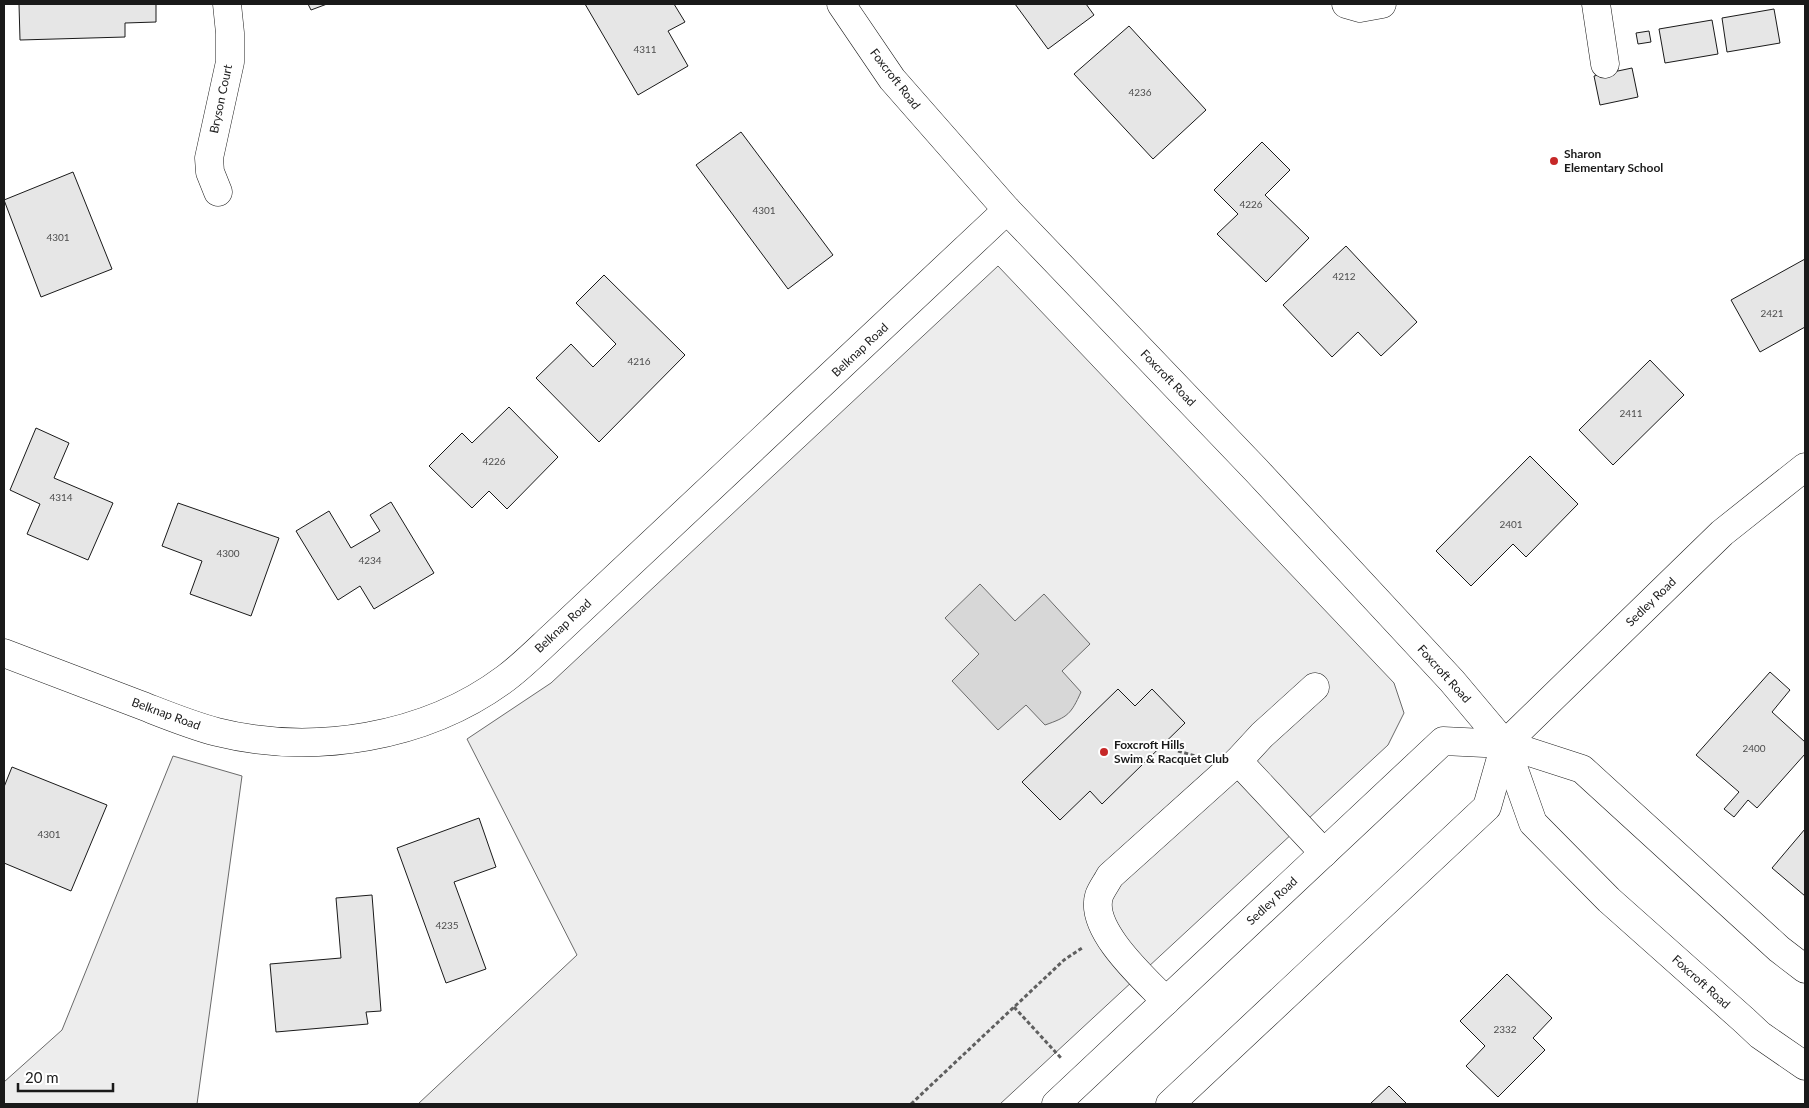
<svg xmlns="http://www.w3.org/2000/svg" width="1809" height="1108" font-family="Lato,sans-serif">
<rect width="100%" height="100%" fill="#fff"/>
<!-- built -->
<g fill="#ededed" stroke="#6a6a6a">
<path d="M998 266 1394 683 1404 713 1388 745 1000 1104H418L577 955 467 739 551 683Z"/>
<path d="M173 756 242 776 197 1104H4V1082L62 1030Z"/>
</g>
<!-- water -->
<path fill="#d7d7d7" stroke="#6a6a6a" d="M980 584 1015 621 1044 594 1090 644 1062 671 1081 692C1071 714 1068 717 1045 725L1026 705 998 730 952 681 979 654 945 618Z"/>
<!-- building -->
<g fill="#e6e6e6" stroke="#1a1a1a">
<path d="M19 4H156V22L125 23V37L20 40Z"/>
<path d="M308 4H327L311 10Z"/>
<path d="M585 4H674L685 22 668 31 688 66 638 95Z"/>
<path d="M1015 4H1086L1094 15 1048 49Z"/>
<path d="M1774 9 1780 43 1727 52 1722 18Z"/>
<path d="M1712 20 1718 54 1665 63 1659 29Z"/>
<path d="M1129 26 1206 110 1153 159 1074 74Z"/>
<path d="M1649 31 1651 42 1638 44 1636 33Z"/>
<path d="M1632 68 1638 97 1600 105 1594 76Z"/>
<path d="M741 132 833 255 788 289 696 165Z"/>
<path d="M1262 142 1290 170 1265 195 1309 238 1266 282 1217 234 1238 214 1214 190Z"/>
<path d="M73 172 112 269 41 297 4 200Z"/>
<path d="M1346 246 1417 322 1381 356 1358 332 1332 357 1283 305Z"/>
<path d="M1805 259V327L1760 352 1731 300Z"/>
<path d="M604 275 685 355 599 442 536 378 571 344 593 367 616 344 576 303Z"/>
<path d="M1650 360 1684 395 1613 465 1579 430Z"/>
<path d="M509 407 558 457 507 509 489 491 472 508 429 466 462 433 472 443Z"/>
<path d="M36 428 69 443 54 478 113 503 88 560 27 534 40 504 10 490Z"/>
<path d="M1530 456 1578 504 1526 557 1513 544 1471 586 1436 551Z"/>
<path d="M391 502 434 573 374 609 360 586 338 600 296 531 329 511 351 548 380 531 370 515Z"/>
<path d="M178 503 279 538 251 616 190 594 202 561 162 546Z"/>
<path d="M1770 672 1790 690 1772 712 1805 742V754L1757 808 1748 800 1734 817 1724 809 1739 792 1696 755Z"/>
<path d="M1118 689 1135 706 1152 689 1185 723 1102 804 1090 791 1060 820 1022 782Z"/>
<path d="M12 767 107 805 71 891 4 863V787Z"/>
<path d="M479 818 496 867 454 882 486 969 446 983 397 848Z"/>
<path d="M1805 829V896L1772 868Z"/>
<path d="M372 895 381 1011 366 1012 368 1024 276 1032 270 964 341 958 336 898Z"/>
<path d="M1507 974 1552 1018 1533 1038 1545 1050 1498 1097 1466 1066 1485 1046 1460 1021Z"/>
<path d="M1389 1086 1407 1104H1370Z"/>
</g>
<g fill="none" stroke-linecap="round" stroke-linejoin="round">
<!-- minor casing -->
<g stroke="#1a1a1a" stroke-width="29">
<g id="minor">
<path d="M841 4 892 79 1007 210 1256 470 1452 681 1505 744 1533 823 1609 900 1744 1020 1760 1035 1805 1066"/>
<path d="M1346 4 1360 8 1382 4"/>
<path d="M1596 4 1605 64"/>
<path d="M218 192 210 172 209 158 230 62V33L227 4"/>
<path d="M4 653C49 670 94 687 138 704 164 714 190 725 217 732 313 756 426 738 506 678 522 666 537 651 552 637L1007 210"/>
<path d="M1315 687 1262 735 1238 761 1324 853"/>
<path d="M1166 1001C1145 979 1089 930 1099 896 1101 890 1107 882 1110 876L1238 761"/>
<path d="M1056 1104 1443 741 1505 744 1582 769 1779 949 1805 969"/>
<path d="M1170 1104 1487 807 1505 744 1722 533 1805 467"/>
</g>
</g>
<!-- path -->
<g stroke="#5f5f5f" stroke-width="3" stroke-dasharray="4 2.5" stroke-linecap="butt">
<path d="M1178 751 1199 757"/>
<path d="M1014 1007 1061 1058"/>
<path d="M911 1104 1064 960 1082 948"/>
</g>
<!-- minor -->
<use href="#minor" stroke="#fff" stroke-width="28"/>
</g>
<!-- markers -->
<g fill="#c62828" stroke="#fff" stroke-width="2">
<circle cx="1554" cy="161" r="5"/>
<circle cx="1104" cy="752" r="5"/>
</g>
<g text-anchor="middle" stroke-width="4" stroke-linejoin="round" paint-order="stroke">
<!-- number labels -->
<g font-size="10" fill="#4d4d4d">
<text x="645" y="53">4311</text>
<text x="1140" y="96">4236</text>
<text x="1251" y="208">4226</text>
<text x="764" y="214">4301</text>
<text x="58" y="241">4301</text>
<text x="1344" y="280">4212</text>
<text x="1772" y="317">2421</text>
<text x="639" y="365">4216</text>
<text x="1631" y="417">2411</text>
<text x="494" y="465">4226</text>
<text x="61" y="501">4314</text>
<text x="1511" y="528">2401</text>
<text x="228" y="557">4300</text>
<text x="370" y="564">4234</text>
<text x="1754" y="752">2400</text>
<text x="49" y="838">4301</text>
<text x="447" y="929">4235</text>
<text x="1505" y="1033">2332</text>
</g>
<!-- street labels -->
<g font-size="12" fill="#1a1a1a" stroke="#fff">
<text transform="translate(895 79) rotate(52)" y="4">Foxcroft Road</text>
<text transform="translate(221 99) rotate(-78)" y="4">Bryson Court</text>
<text transform="translate(860 350) rotate(-43)" y="4">Belknap Road</text>
<text transform="translate(1168 378) rotate(46)" y="4">Foxcroft Road</text>
<text transform="translate(1651 602) rotate(-44)" y="4">Sedley Road</text>
<text transform="translate(563 626) rotate(-43)" y="4">Belknap Road</text>
<text transform="translate(1444 674) rotate(48)" y="4">Foxcroft Road</text>
<text transform="translate(166 714) rotate(20)" y="4">Belknap Road</text>
<text transform="translate(1272 901) rotate(-43)" y="4">Sedley Road</text>
<text transform="translate(1701 982) rotate(42)" y="4">Foxcroft Road</text>
</g>
<!-- poi labels -->
<g font-size="12" font-weight="bold" fill="#1a1a1a" stroke="#fff" text-anchor="start">
<text x="1564" y="158">Sharon<tspan x="1564" dy="14">Elementary School</tspan></text>
<text x="1114" y="749">Foxcroft Hills<tspan x="1114" dy="14">Swim &amp; Racquet Club</tspan></text>
</g>
</g>
<!-- border -->
<rect width="1809" height="1108" fill="none" stroke="#1a1a1a" stroke-width="10"/>
<!-- scale -->
<path d="M18 1083v8h95v-8" fill="none" stroke="#1a1a1a" stroke-width="2.5"/>
<text x="25" y="1083" font-size="15" fill="#1a1a1a" stroke="#ffffff" stroke-width="4" paint-order="stroke">20 m</text>
</svg>
